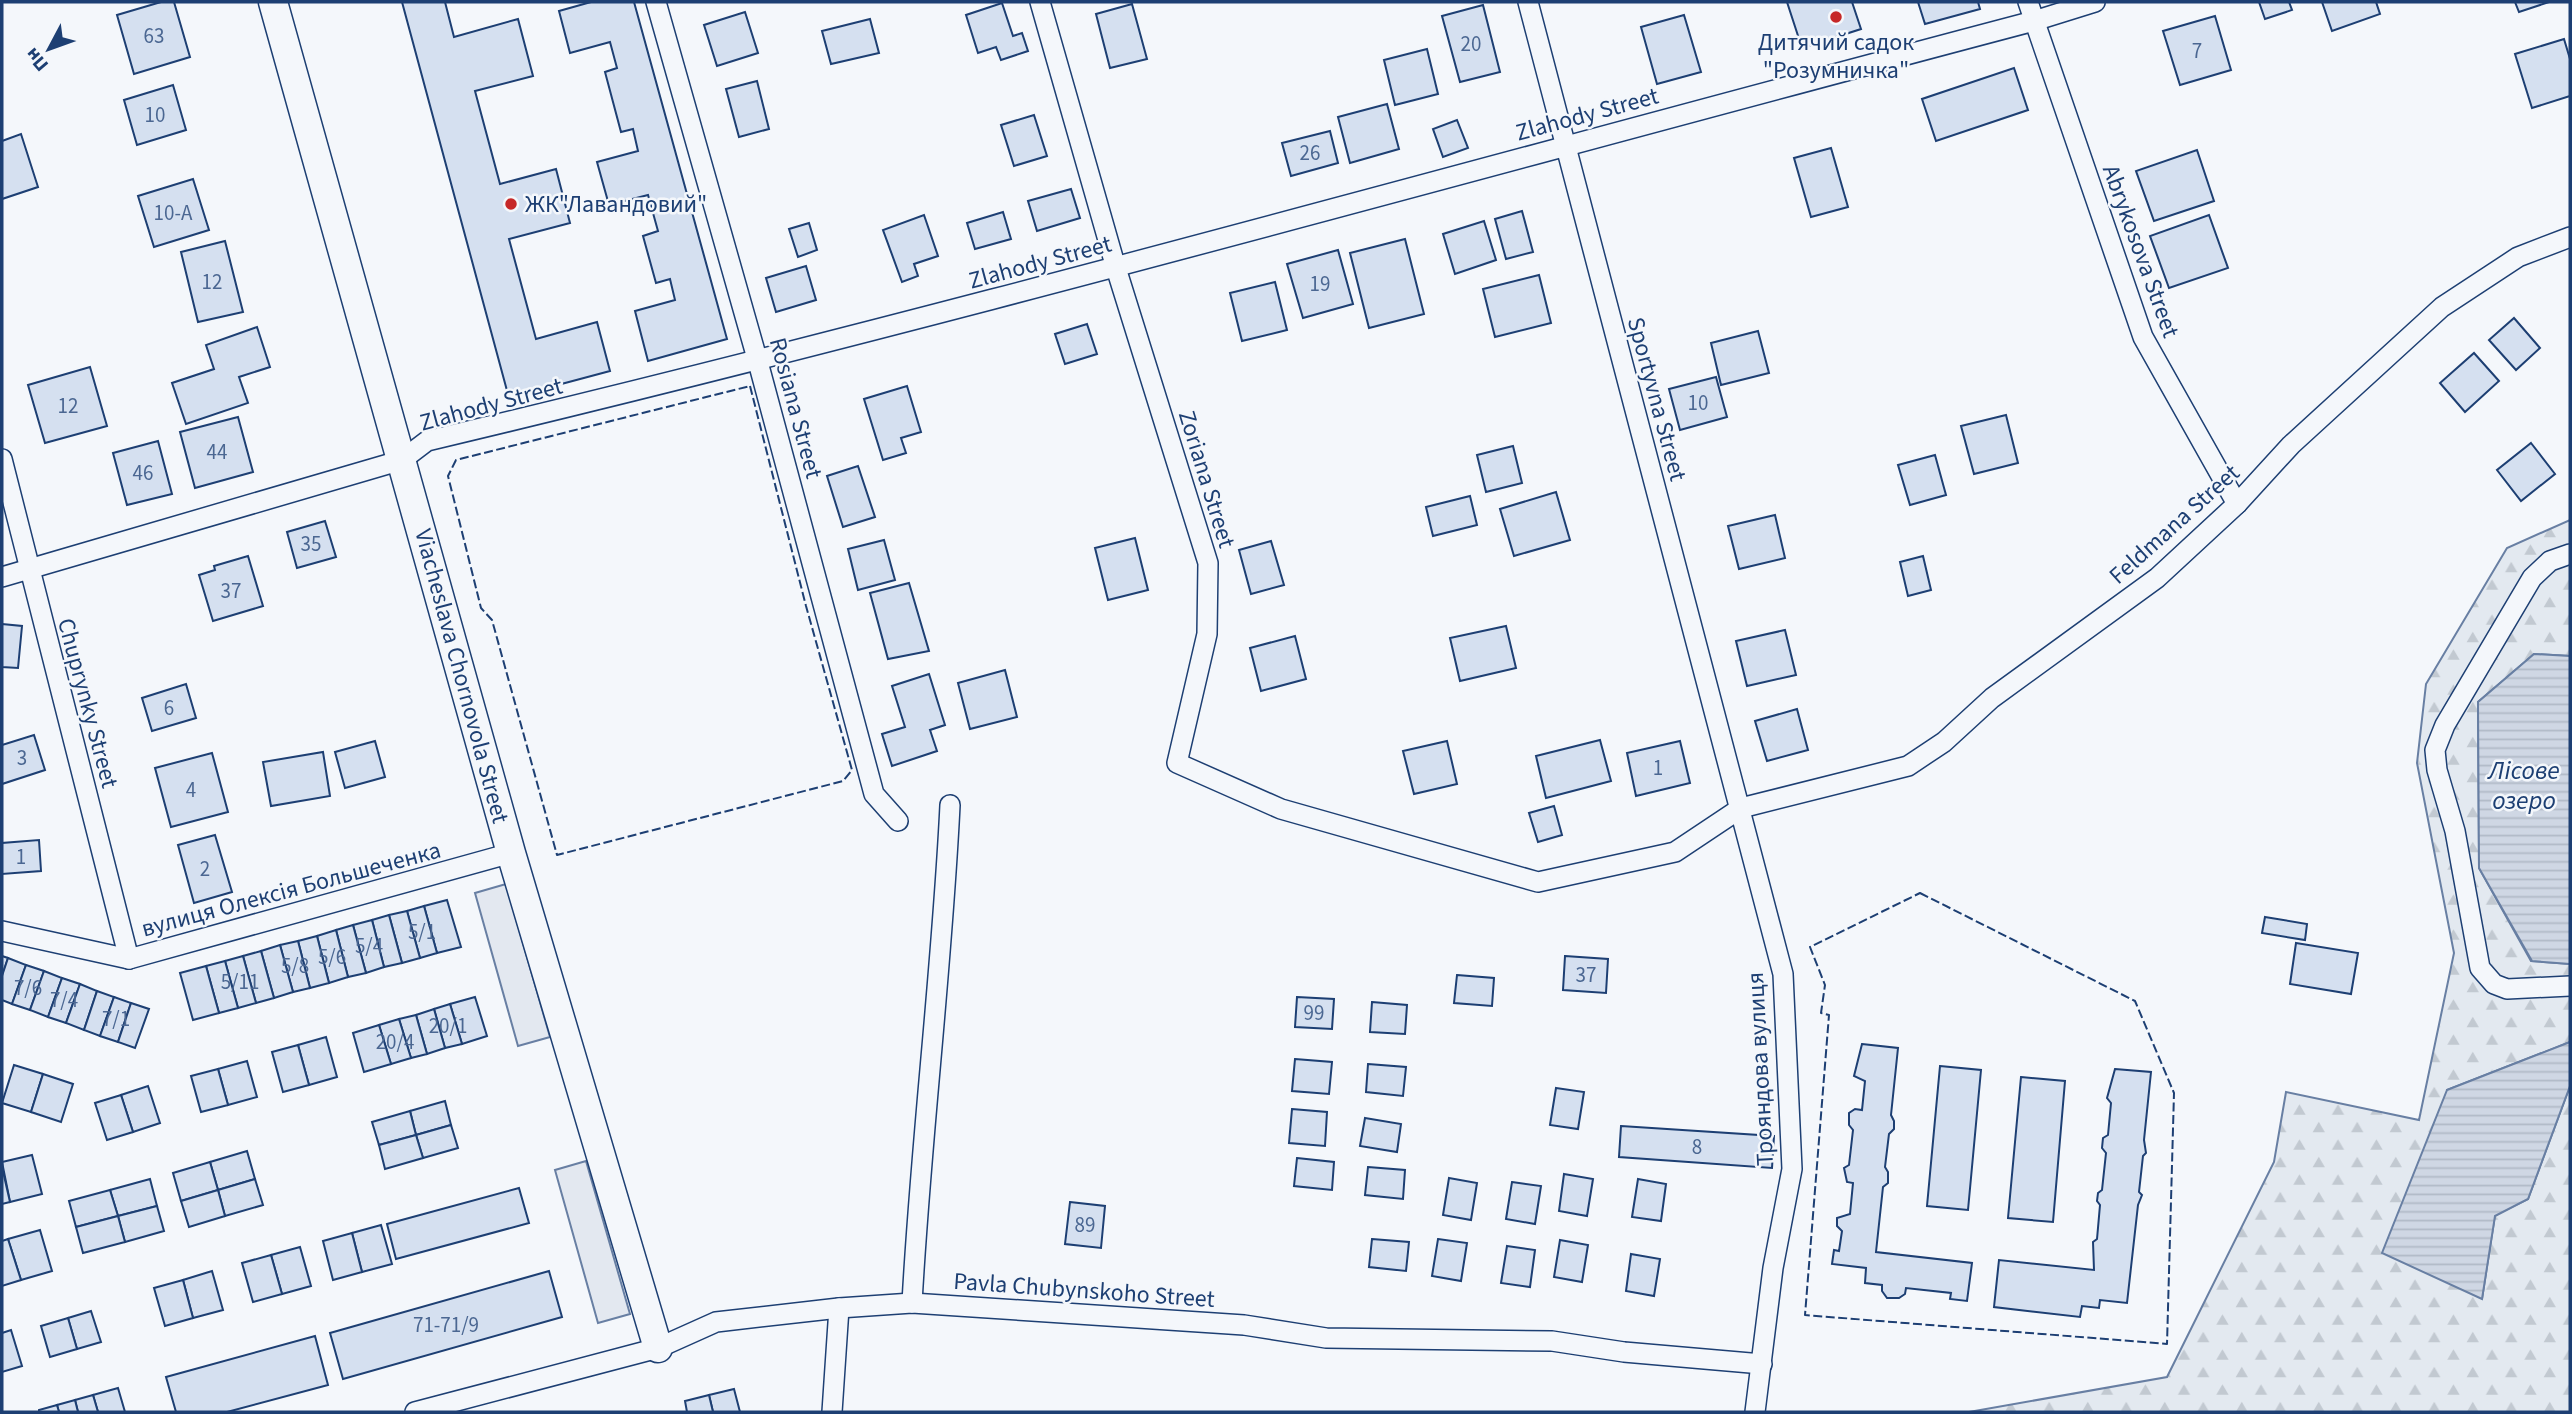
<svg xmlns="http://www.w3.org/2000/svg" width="2572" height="1414" font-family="'Source Sans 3',sans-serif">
<defs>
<pattern id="forest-firs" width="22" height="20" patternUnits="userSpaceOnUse" patternTransform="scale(1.75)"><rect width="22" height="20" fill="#e3e9f0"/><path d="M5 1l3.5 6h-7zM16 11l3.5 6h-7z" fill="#c2c9d1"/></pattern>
<pattern id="water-rules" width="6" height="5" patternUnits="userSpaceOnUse" patternTransform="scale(1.75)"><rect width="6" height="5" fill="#cfd7e4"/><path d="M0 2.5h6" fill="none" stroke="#b1bac7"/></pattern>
</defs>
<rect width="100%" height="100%" fill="#f4f7fb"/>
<!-- forest -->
<path fill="url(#forest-firs)" stroke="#687fa3" stroke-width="2" d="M2570 520V656L2534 654 2478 702 2479 868 2531 961 2570 964V1042L2447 1090 2482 1299 2495 1215 2528 1199 2570 1086V1412H1969L2167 1377 2274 1162 2286 1092 2419 1120 2454 953 2417 763 2426 684 2507 548Z"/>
<!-- parking -->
<g fill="#e3e8f0" stroke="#687fa3" stroke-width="2">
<path d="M506 884 550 1037 518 1046 475 893Z"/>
<path d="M586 1161 630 1314 598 1323 555 1170Z"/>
</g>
<!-- water -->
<g fill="url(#water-rules)" stroke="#687fa3" stroke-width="2">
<path d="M2534 654 2570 656V964L2532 961 2479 868 2478 702Z"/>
<path d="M2570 1042V1086L2528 1199 2495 1216 2482 1299 2382 1253 2447 1090Z"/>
</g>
<!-- building -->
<g fill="#d5e0f0" stroke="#1d3f73" stroke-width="2">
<path d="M161 2H174L190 57 134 74 117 15Z"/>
<path d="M402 2H445L454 37 518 19 533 76 475 91 500 184 556 169 570 223 509 239 536 339 597 322 610 371 509 398Z"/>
<path d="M591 2H634L727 339 648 361 635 311 675 300 670 279 656 283 643 236 658 231 648 195 609 205 597 162 638 151 633 129 621 132 605 72 617 68 610 42 570 53 559 11Z"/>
<path d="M1787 2H1852L1861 29 1802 48Z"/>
<path d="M1918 2H1978L1980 9 1925 24Z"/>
<path d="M2259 2H2289L2292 10 2265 19Z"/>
<path d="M2322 2H2376L2380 14 2332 31Z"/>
<path d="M2515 2H2549L2519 12Z"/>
<path d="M1002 3 1013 36 1022 33 1028 51 1001 60 996 47 978 53 966 15Z"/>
<path d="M1132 4 1147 59 1110 68 1096 14Z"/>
<path d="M1483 5 1500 72 1460 82 1442 16Z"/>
<path d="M745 12 758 53 717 66 704 25Z"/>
<path d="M1684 15 1701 72 1657 84 1641 27Z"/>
<path d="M2215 16 2231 70 2180 85 2163 31Z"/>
<path d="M870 19 879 53 831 64 822 31Z"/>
<path d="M2564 39 2570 59V96L2532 108 2515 54Z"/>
<path d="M1427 49 1438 94 1395 105 1384 60Z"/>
<path d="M2014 68 2028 110 1936 141 1922 99Z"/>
<path d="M757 81 769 129 739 137 726 89Z"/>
<path d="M173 85 186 130 137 145 124 100Z"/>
<path d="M1387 104 1399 149 1350 163 1338 117Z"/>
<path d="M1034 115 1047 156 1014 166 1001 125Z"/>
<path d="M1457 120 1468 148 1443 157 1433 129Z"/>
<path d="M1330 131 1338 163 1291 176 1282 143Z"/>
<path d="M21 134 38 187 2 199V141Z"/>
<path d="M1831 148 1848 207 1811 217 1794 158Z"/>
<path d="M2197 150 2214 201 2154 221 2136 171Z"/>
<path d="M193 179 209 230 154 247 138 196Z"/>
<path d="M1071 189 1080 218 1037 231 1028 201Z"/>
<path d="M1522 211 1533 252 1506 259 1495 219Z"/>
<path d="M1003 212 1011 239 975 249 967 223Z"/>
<path d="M924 215 938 256 914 264 918 276 902 282 883 230Z"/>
<path d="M2209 215 2228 268 2169 288 2150 236Z"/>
<path d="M1484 221 1496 260 1455 274 1443 234Z"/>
<path d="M809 223 817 250 798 257 789 229Z"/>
<path d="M1405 239 1424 314 1369 328 1350 253Z"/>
<path d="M225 241 243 312 198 322 181 252Z"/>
<path d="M1338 250 1353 304 1303 318 1287 264Z"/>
<path d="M806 266 816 300 776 312 766 278Z"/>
<path d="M1539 275 1551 323 1495 337 1483 289Z"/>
<path d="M1275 282 1287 330 1242 341 1230 293Z"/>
<path d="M2514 318 2540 348 2516 370 2489 340Z"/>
<path d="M1087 324 1097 354 1065 364 1055 334Z"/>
<path d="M257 327 270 367 239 377 248 403 186 424 172 383 214 369 206 345Z"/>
<path d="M1758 331 1769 373 1721 385 1711 343Z"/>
<path d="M2474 353 2499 381 2465 412 2440 383Z"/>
<path d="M90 367 107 426 45 443 28 385Z"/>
<path d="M1716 377 1727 417 1680 430 1669 389Z"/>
<path d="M907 386 921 432 901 438 906 453 883 460 864 399Z"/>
<path d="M2006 415 2018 463 1974 474 1961 426Z"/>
<path d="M238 417 253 472 195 488 180 432Z"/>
<path d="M158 441 172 494 127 505 113 453Z"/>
<path d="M2531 443 2555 474 2521 501 2497 470Z"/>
<path d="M1513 446 1522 483 1486 492 1477 455Z"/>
<path d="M1935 455 1946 495 1910 505 1898 465Z"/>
<path d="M858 466 875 517 843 527 827 476Z"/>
<path d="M1556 492 1570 540 1514 556 1500 509Z"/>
<path d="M1470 496 1477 525 1433 536 1426 507Z"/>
<path d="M1775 515 1785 558 1739 569 1728 526Z"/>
<path d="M325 521 336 557 297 568 287 532Z"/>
<path d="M1135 538 1148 590 1108 600 1095 548Z"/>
<path d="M884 540 895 580 858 590 848 549Z"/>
<path d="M1271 541 1284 585 1251 594 1239 550Z"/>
<path d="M248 556 263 606 213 621 199 575 215 570 214 566Z"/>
<path d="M1923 556 1931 590 1908 596 1900 562Z"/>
<path d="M909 583 929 651 888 659 870 593Z"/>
<path d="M2 624 22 626 18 668 2 667Z"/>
<path d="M1506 626 1516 668 1460 681 1450 638Z"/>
<path d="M1785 630 1796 675 1747 686 1736 641Z"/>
<path d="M1295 636 1306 679 1261 691 1250 648Z"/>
<path d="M1005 670 1017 717 970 729 958 683Z"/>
<path d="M929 674 945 725 930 730 937 751 892 766 882 734 905 727 892 686Z"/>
<path d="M186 684 196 718 152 731 142 698Z"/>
<path d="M1797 709 1808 750 1767 761 1755 721Z"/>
<path d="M34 735 45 770 2 784V745Z"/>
<path d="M1600 740 1611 781 1546 798 1536 756Z"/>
<path d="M375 741 385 777 345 788 335 752Z"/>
<path d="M1447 741 1457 784 1414 794 1403 751Z"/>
<path d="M1680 741 1690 783 1636 796 1627 753Z"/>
<path d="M323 752 330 796 271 806 263 762Z"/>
<path d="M212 753 228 812 171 827 155 768Z"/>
<path d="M1554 806 1562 835 1538 842 1529 813Z"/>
<path d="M215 835 232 892 194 903 178 845Z"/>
<path d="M39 840 41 871 2 874V843Z"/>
<path d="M447 900 461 947 437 953 424 906Z"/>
<path d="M424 906 437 953 420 958 407 911Z"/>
<path d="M407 911 420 958 402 963 389 915Z"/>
<path d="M389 915 402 963 384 967 372 920Z"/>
<path d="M2265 917 2307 924 2305 940 2262 933Z"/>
<path d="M372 920 384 967 366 973 353 925Z"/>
<path d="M353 925 366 973 348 977 336 930Z"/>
<path d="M336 930 348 977 329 983 317 936Z"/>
<path d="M317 936 329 983 310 988 298 941Z"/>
<path d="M298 941 310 988 293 992 280 945Z"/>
<path d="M2296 943 2358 953 2351 994 2290 984Z"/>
<path d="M280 945 293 992 274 998 261 951Z"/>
<path d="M261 951 274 998 256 1003 243 956Z"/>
<path d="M2 956 8 958 2 976Z"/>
<path d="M243 956 256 1003 238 1008 225 961Z"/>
<path d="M1565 956 1608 959 1606 993 1563 990Z"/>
<path d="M8 958 26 965 12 1004 2 1000V976Z"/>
<path d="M225 961 238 1008 219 1013 206 966Z"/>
<path d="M26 965 44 971 30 1010 12 1004Z"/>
<path d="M206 966 219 1013 193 1020 180 973Z"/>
<path d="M44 971 62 978 48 1017 30 1010Z"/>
<path d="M1457 975 1494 978 1492 1006 1454 1003Z"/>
<path d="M62 978 80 984 66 1023 48 1017Z"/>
<path d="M80 984 97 991 84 1030 66 1023Z"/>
<path d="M97 991 114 997 100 1036 84 1030Z"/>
<path d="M114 997 131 1003 118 1042 100 1036Z"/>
<path d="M475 997 487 1036 462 1044 450 1004Z"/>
<path d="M1297 997 1334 999 1332 1029 1295 1027Z"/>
<path d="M1372 1002 1407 1005 1405 1034 1370 1032Z"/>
<path d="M131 1003 149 1009 135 1048 118 1042Z"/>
<path d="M450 1004 462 1044 445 1048 434 1009Z"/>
<path d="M434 1009 445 1048 427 1054 416 1015Z"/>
<path d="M416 1015 427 1054 411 1058 399 1019Z"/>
<path d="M399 1019 411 1058 391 1064 379 1025Z"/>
<path d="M379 1025 391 1064 364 1072 353 1033Z"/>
<path d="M326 1037 337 1077 309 1085 298 1045Z"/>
<path d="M1862 1044 1898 1048 1891 1115 1894 1121V1129L1889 1134 1885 1167 1888 1172V1183L1883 1187 1876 1252 1972 1263 1967 1301 1950 1299 1951 1293 1906 1288 1905 1294 1899 1298H1887L1882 1291V1285L1865 1283 1866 1268 1832 1264 1834 1250 1839 1251 1842 1231 1837 1226V1218L1850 1214 1853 1183 1847 1182 1844 1168 1849 1165 1853 1130 1849 1125V1113L1855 1109 1862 1110 1865 1081 1854 1076Z"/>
<path d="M298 1045 309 1085 283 1092 272 1052Z"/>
<path d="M1295 1059 1332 1062 1329 1094 1292 1091Z"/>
<path d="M247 1061 257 1097 228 1105 218 1069Z"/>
<path d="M1368 1064 1406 1067 1403 1096 1366 1092Z"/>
<path d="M14 1065 43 1074 31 1112 2 1103Z"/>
<path d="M1940 1066 1981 1070 1968 1210 1927 1206Z"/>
<path d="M218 1069 228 1105 201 1112 191 1076Z"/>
<path d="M2115 1069 2151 1072 2144 1140 2146 1153 2143 1156 2139 1192 2142 1195 2138 1205 2127 1303 2100 1300 2099 1308 2082 1306 2080 1317 1994 1307 1999 1260 2094 1270 2093 1242 2097 1239 2100 1205 2097 1201 2098 1193 2102 1190 2106 1153 2102 1148 2103 1138 2108 1135 2111 1103 2107 1098Z"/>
<path d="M43 1074 73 1084 61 1122 31 1112Z"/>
<path d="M2021 1077 2065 1081 2053 1222 2008 1218Z"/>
<path d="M148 1086 160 1123 133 1132 121 1095Z"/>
<path d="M1556 1088 1584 1092 1578 1129 1550 1125Z"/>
<path d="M121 1095 133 1132 107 1140 95 1103Z"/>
<path d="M445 1101 451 1125 416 1135 410 1111Z"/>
<path d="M1292 1109 1327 1112 1325 1146 1289 1143Z"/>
<path d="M410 1111 416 1135 379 1145 372 1122Z"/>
<path d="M1365 1118 1401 1124 1397 1152 1360 1146Z"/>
<path d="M451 1125 458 1148 423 1158 416 1135Z"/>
<path d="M1621 1126 1774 1136 1772 1168 1619 1157Z"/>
<path d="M416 1135 423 1158 385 1169 379 1145Z"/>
<path d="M247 1151 255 1179 218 1190 210 1162Z"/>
<path d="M32 1155 42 1194 10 1202 2 1162Z"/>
<path d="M1297 1158 1334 1162 1332 1190 1294 1186Z"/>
<path d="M210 1162 218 1190 181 1201 173 1173Z"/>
<path d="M2 1167 10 1202 2 1204Z"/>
<path d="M1368 1167 1405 1170 1403 1199 1365 1195Z"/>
<path d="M1564 1174 1593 1179 1587 1216 1559 1211Z"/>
<path d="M1449 1178 1477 1183 1471 1220 1443 1215Z"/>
<path d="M150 1179 157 1206 118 1216 110 1190Z"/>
<path d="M255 1179 263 1205 225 1216 218 1190Z"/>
<path d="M1638 1179 1666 1184 1661 1221 1632 1217Z"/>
<path d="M1512 1182 1541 1186 1535 1224 1506 1219Z"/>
<path d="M519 1188 529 1223 396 1259 387 1224Z"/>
<path d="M110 1190 118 1216 76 1227 69 1201Z"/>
<path d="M218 1190 225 1216 189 1227 181 1201Z"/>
<path d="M1070 1202 1105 1206 1101 1248 1065 1244Z"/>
<path d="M157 1206 164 1231 125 1242 118 1216Z"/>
<path d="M118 1216 125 1242 83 1253 76 1227Z"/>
<path d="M381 1225 392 1264 362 1272 352 1233Z"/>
<path d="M40 1230 52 1271 21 1280 8 1239Z"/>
<path d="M352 1233 362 1272 333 1280 323 1241Z"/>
<path d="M8 1239 21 1280 2 1286V1241Z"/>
<path d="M1372 1239 1409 1242 1406 1271 1369 1267Z"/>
<path d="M1438 1239 1467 1243 1461 1281 1432 1276Z"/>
<path d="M1560 1240 1588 1245 1582 1282 1554 1277Z"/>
<path d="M1507 1246 1535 1250 1530 1287 1501 1283Z"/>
<path d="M300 1247 311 1286 282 1294 271 1255Z"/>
<path d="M1631 1254 1660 1259 1654 1296 1626 1291Z"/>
<path d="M271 1255 282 1294 253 1302 242 1263Z"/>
<path d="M212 1271 223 1310 193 1318 183 1280Z"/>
<path d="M549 1271 562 1317 343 1379 330 1333Z"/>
<path d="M183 1280 193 1318 165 1326 154 1288Z"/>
<path d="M91 1311 101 1342 77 1349 68 1318Z"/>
<path d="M68 1318 77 1349 50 1357 41 1326Z"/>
<path d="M11 1330 22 1366 2 1372V1333Z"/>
<path d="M315 1336 328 1385 227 1412H176L166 1377Z"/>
<path d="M118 1388 125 1412H98L93 1395Z"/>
<path d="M734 1389 740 1412H713L709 1395Z"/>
<path d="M93 1395 98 1412H78L75 1400Z"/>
<path d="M709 1395 713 1412H687L685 1401Z"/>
<path d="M75 1400 78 1412H59L57 1405Z"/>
<path d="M57 1405 59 1412H39V1410Z"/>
</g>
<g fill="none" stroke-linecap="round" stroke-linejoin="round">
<!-- street casing -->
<g stroke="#1d3f73" stroke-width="22">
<g id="street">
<path d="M656 2 758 362 874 794 898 821"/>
<path d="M1040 2 1116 268 1208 563 1207 634 1177 763 1281 809 1538 882 1675 852 1741 808 1908 766 1944 742 1992 698 2157 578 2237 504 2291 445 2442 307 2518 257 2570 237"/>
<path d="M1528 2 1783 974 1792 1169 1773 1268 1755 1412"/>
<path d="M2028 2 2143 337 2237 504"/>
<path d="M2 459 129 959"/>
<path d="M2570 554 2550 561 2532 578 2445 725 2435 750 2437 770 2455 831 2480 968 2494 984 2507 989 2570 986"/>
<path d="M2 577 402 460 427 441C966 313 1499 162 2034 21L2095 2"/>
<path d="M2 931 129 959 511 853"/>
<path d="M912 1303C921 1137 942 971 950 805"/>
<path d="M415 1412 658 1348 716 1322 839 1308 912 1303 1244 1325 1326 1338 1552 1341 1624 1352 1762 1364"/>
<path d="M832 1412 839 1308"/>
</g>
</g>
<!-- secondary casing -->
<g stroke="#1d3f73" stroke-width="31">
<path id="secondary" d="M273 2 511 853 658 1348"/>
</g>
<!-- street -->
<use href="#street" stroke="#f4f7fb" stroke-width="19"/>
<!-- secondary -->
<use href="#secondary" stroke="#f4f7fb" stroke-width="28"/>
<!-- fence -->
<g stroke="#1d3f73" stroke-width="2" stroke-dasharray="9 3.5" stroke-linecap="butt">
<path d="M750 386 806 606 852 770 843 781 557 855 492 620 481 608 448 476 456 460Z"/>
<path d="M1920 893 2135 1001 2174 1093 2167 1344 1805 1315 1829 1015 1821 1013 1825 985 1810 947Z"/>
</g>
</g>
<!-- markers -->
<g fill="#c62828" stroke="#f4f7fb" stroke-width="2.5">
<circle cx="1836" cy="17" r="7"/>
<circle cx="511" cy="204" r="7"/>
</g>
<g text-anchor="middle" stroke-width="5" stroke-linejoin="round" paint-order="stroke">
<!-- number labels -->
<g font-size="21" fill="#4b6792">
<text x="154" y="43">63</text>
<text x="1471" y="51">20</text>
<text x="2197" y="58">7</text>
<text x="155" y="122">10</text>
<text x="1310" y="160">26</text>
<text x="173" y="220">10-А</text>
<text x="212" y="289">12</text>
<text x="1320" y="291">19</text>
<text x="1698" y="410">10</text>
<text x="68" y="413">12</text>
<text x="217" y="459">44</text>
<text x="143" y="480">46</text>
<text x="311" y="551">35</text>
<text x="231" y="598">37</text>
<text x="169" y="715">6</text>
<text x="22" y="765">3</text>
<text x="1658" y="775">1</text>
<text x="191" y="797">4</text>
<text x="21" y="864">1</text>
<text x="205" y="876">2</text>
<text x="422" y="939">5/1</text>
<text x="369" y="953">5/4</text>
<text x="332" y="964">5/6</text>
<text x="295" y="973">5/8</text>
<text x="1586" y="982">37</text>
<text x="240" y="989">5/11</text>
<text x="28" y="995">7/6</text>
<text x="64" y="1007">7/4</text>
<text x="1314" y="1020">99</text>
<text x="116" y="1026">7/1</text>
<text x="448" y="1033">20/1</text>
<text x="395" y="1049">20/4</text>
<text x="1697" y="1154">8</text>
<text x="1085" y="1232">89</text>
<text x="446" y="1332">71-71/9</text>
</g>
<!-- poi labels -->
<g font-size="24" fill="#1d3f73" stroke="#f4f7fb">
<text x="1836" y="50">Дитячий садок<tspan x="1836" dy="28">"Розумничка"</tspan></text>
<text x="525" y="212" text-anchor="start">ЖК"Лавандовий"</text>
</g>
<!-- street labels -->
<g font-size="24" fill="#1d3f73" stroke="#f4f7fb">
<text transform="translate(1587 114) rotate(-15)" y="8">Zlahody Street</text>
<text transform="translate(2141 251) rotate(70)" y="8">Abrykosova Street</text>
<text transform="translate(1040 262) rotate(-15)" y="8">Zlahody Street</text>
<text transform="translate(1657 399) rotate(75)" y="8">Sportyvna Street</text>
<text transform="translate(491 404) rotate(-15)" y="8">Zlahody Street</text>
<text transform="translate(796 408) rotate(75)" y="8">Rosiana Street</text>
<text transform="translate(1207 479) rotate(73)" y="8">Zoriana Street</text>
<text transform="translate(2174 524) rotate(-42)" y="8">Feldmana Street</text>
<text transform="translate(462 676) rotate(75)" y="8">Viacheslava Chornovola Street</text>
<text transform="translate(88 703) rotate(75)" y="8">Chuprynky Street</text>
<text transform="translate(291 889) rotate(-15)" y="8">вулиця Олексія Большеченка</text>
<text transform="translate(1760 1069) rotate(-93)" y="8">Трояндова вулиця</text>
<text transform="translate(1084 1290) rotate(4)" y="8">Pavla Chubynskoho Street</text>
</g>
<!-- water labels -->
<g font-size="26" font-style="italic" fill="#1d3f73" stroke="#f4f7fb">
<text x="2524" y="779">Лісове<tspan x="2524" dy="30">озеро</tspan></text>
</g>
</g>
<!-- border -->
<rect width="2572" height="1414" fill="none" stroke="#1d3f73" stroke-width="7"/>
<!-- north arrow -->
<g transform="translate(49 49) rotate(229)" stroke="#f4f7fb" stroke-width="5" paint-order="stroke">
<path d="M0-5L12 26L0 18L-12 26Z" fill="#1d3f73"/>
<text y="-10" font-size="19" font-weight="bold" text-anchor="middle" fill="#1d3f73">Пн</text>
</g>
</svg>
